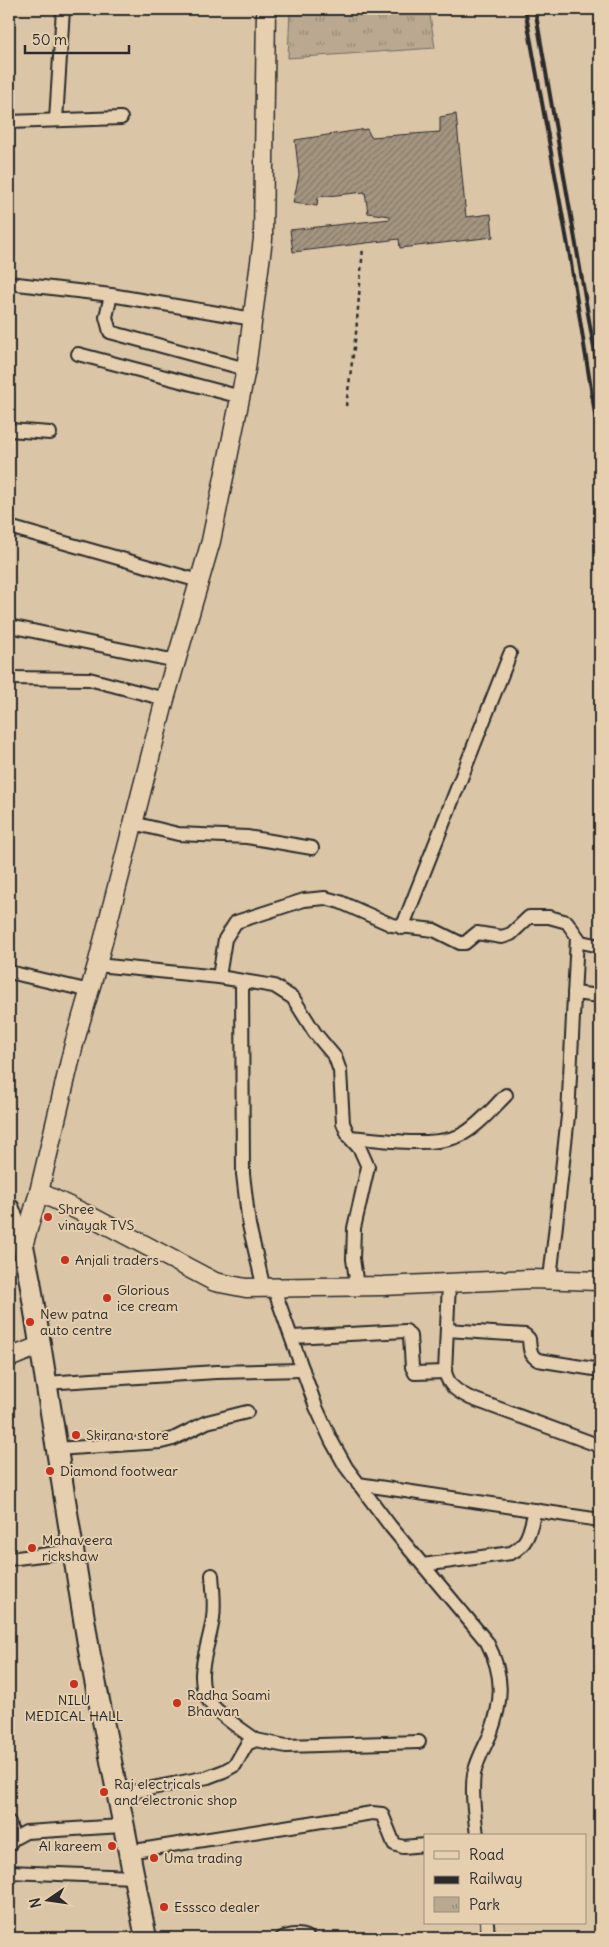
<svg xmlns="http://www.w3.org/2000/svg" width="609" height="1947" font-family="Delius,sans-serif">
<defs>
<pattern id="park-tufts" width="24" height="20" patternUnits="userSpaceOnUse" patternTransform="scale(1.25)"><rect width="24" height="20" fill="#baa990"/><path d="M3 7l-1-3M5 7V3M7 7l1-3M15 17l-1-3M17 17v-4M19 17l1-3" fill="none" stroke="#978a76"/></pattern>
<pattern id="building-hatch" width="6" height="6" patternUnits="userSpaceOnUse" patternTransform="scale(1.25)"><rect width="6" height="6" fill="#a49580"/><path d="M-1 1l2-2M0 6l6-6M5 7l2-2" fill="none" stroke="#867a69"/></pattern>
</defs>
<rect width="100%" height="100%" fill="#dac5a7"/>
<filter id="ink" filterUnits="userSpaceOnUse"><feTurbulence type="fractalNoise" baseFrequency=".02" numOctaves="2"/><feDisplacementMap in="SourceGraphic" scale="10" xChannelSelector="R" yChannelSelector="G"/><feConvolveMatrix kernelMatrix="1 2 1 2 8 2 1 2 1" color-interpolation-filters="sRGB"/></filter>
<g filter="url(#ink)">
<!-- park -->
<path fill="url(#park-tufts)" stroke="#726a5e" d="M290 9H429L435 48 288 58Z"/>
<!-- building -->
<path fill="url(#building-hatch)" stroke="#2b2b2b" d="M456 114 466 217 491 214 493 237 400 248 399 239 293 252 290 230 390 219V216L368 213 365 192 318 197 317 206 293 203 299 175 295 140 367 129 371 137 440 132V117Z"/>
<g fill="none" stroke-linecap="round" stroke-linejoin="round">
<!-- street casing -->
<g stroke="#2b2b2b" stroke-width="16">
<g id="street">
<path d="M56 120 63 9"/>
<path d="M9 122 121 118"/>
<path d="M9 283 111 295 253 319"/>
<path d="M111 295 106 317 110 332 246 369"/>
<path d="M78 354 241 397"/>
<path d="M9 430 50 433"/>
<path d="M9 527 199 581"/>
<path d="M9 626 176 661"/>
<path d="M9 678 89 679 165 699"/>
<path d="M133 823 178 834 247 837 312 848"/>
<path d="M402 928 510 654"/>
<path d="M97 965 219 977 274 986 293 998 315 1033 335 1057 340 1071 343 1123 349 1137 360 1149 368 1167 354 1228 353 1259 357 1286"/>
<path d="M9 972 90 991"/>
<path d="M219 977 225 939 236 922 304 900 325 898 340 902 392 925 434 930 460 943H465L477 933 502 937 511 934 529 917H549L567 922 581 942 600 946"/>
<path d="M242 981 243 1174 249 1225 264 1289"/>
<path d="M574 993 600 996"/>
<path d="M349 1137C381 1139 435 1149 463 1134 479 1125 493 1108 506 1095"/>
<path d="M550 1279 568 1116 577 937"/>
<path d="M449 1283 445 1372C449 1387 457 1391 470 1398L600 1446"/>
<path d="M274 1289 316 1407 331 1440 346 1467 391 1527 487 1642C504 1675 503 1701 490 1735 484 1748 477 1760 474 1774 471 1794 475 1816 477 1836"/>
<path d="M447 1330 525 1335 529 1339C530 1348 529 1355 538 1360L600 1370"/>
<path d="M292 1337 406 1331 410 1336 412 1367 415 1373 445 1372"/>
<path d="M45 1383 216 1372 303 1370"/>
<path d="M56 1449 161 1442 173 1439 207 1422 247 1412"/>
<path d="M358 1484 600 1520"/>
<path d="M9 1559 73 1551"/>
<path d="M423 1565 511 1553C529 1544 530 1529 535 1510"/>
<path d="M212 1575C213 1589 215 1604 213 1618 210 1645 191 1679 211 1704 223 1718 241 1729 256 1740"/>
<path d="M117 1795 208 1777 224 1771 235 1765 247 1744 256 1740 286 1746 419 1742"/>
<path d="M9 1822 13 1839"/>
<path d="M9 1845 13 1839 26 1832 122 1826"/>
<path d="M128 1852 372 1813 382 1814 394 1844 403 1847 425 1845"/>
<path d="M9 1872 133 1877"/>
<path d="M487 1923 488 1938"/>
<path d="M282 1938C291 1935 299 1933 308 1938"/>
</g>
</g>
<!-- secondary casing -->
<g stroke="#2b2b2b" stroke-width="21">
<g id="secondary">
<path d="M39 1192 90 1216 215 1282 246 1288 383 1286 531 1279 600 1281"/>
<path d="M23 1246 39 1192 74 1044 97 965 165 699 211 541 246 369 263 239 266 9"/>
<path d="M9 1358 39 1346"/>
</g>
</g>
<!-- primary casing -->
<g stroke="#2b2b2b" stroke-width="24">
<path id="primary" d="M9 1209 23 1246 30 1281 89 1650 146 1938"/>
</g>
<!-- path -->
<path stroke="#2b2b2b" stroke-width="2.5" stroke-dasharray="4 4" stroke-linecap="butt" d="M346 406 356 333 363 247"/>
<!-- street -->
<use href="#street" stroke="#e5cfaf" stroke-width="12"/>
<!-- secondary -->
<use href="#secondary" stroke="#e5cfaf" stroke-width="18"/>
<!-- primary -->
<use href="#primary" stroke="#e5cfaf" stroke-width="20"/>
<!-- rail -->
<g stroke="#2b2b2b" stroke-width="4">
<path d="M525 9 570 257 600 445"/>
<path d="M535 9 600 383"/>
</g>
</g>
</g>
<!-- markers -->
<g fill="#c8321e" stroke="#e5cfaf" stroke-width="2">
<circle cx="48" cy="1217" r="5"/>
<circle cx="65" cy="1260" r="5"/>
<circle cx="107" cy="1298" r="5"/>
<circle cx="30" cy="1322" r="5"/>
<circle cx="76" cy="1435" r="5"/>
<circle cx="50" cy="1471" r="5"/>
<circle cx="32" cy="1548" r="5"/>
<circle cx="74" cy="1684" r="5"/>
<circle cx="177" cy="1703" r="5"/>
<circle cx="104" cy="1792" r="5"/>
<circle cx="112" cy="1846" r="5"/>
<circle cx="154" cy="1858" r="5"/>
<circle cx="164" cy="1907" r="5"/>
</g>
<g text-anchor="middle" stroke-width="4" stroke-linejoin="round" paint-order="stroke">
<!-- poi labels -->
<g font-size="14" fill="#2b2b2b" stroke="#e5cfaf" text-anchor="start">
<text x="58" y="1214">Shree<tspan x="58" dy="16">vinayak TVS</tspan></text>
<text x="75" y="1265">Anjali traders</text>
<text x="117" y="1295">Glorious<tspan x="117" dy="16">ice cream</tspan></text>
<text x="40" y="1319">New patna<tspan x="40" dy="16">auto centre</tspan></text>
<text x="86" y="1440">Skirana store</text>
<text x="60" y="1476">Diamond footwear</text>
<text x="42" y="1545">Mahaveera<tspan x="42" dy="16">rickshaw</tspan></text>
<text x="187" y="1700">Radha Soami<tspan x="187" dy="16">Bhawan</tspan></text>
<text x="74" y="1705" text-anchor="middle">NILU<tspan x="74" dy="16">MEDICAL HALL</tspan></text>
<text x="114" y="1789">Raj electricals<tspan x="114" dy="16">and electronic shop</tspan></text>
<text x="102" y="1851" text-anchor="end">Al kareem</text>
<text x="164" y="1863">Uma trading</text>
<text x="174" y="1912">Esssco dealer</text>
</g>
</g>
<!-- margin -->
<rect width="609" height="1947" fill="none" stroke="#e5cfaf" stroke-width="30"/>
<rect x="15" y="15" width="579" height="1917" fill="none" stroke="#2b2b2b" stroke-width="2" filter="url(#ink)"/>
<!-- legend -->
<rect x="424" y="1834" width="162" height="90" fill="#e5cfaf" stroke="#9b8d7a"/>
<rect x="434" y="1851" width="25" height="8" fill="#e5cfaf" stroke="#9b8d7a"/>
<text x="469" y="1860" font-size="15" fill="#2b2b2b">Road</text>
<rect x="434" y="1876" width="25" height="8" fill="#2b2b2b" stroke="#9b8d7a"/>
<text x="469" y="1884" font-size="15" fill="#2b2b2b">Railway</text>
<rect x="434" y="1897" width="25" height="15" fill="url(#park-tufts)" stroke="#9b8d7a"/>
<text x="469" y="1910" font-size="15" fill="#2b2b2b">Park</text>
<!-- north arrow -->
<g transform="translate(48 1900) rotate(257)" stroke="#e5cfaf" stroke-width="4" paint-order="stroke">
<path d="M0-4L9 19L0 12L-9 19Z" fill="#2b2b2b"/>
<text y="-8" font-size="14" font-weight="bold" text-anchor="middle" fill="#2b2b2b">N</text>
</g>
<!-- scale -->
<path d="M25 45v8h104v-8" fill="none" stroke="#2b2b2b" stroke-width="2.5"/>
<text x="32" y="45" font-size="15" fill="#2b2b2b" stroke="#e5cfaf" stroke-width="4" paint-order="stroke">50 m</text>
</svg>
